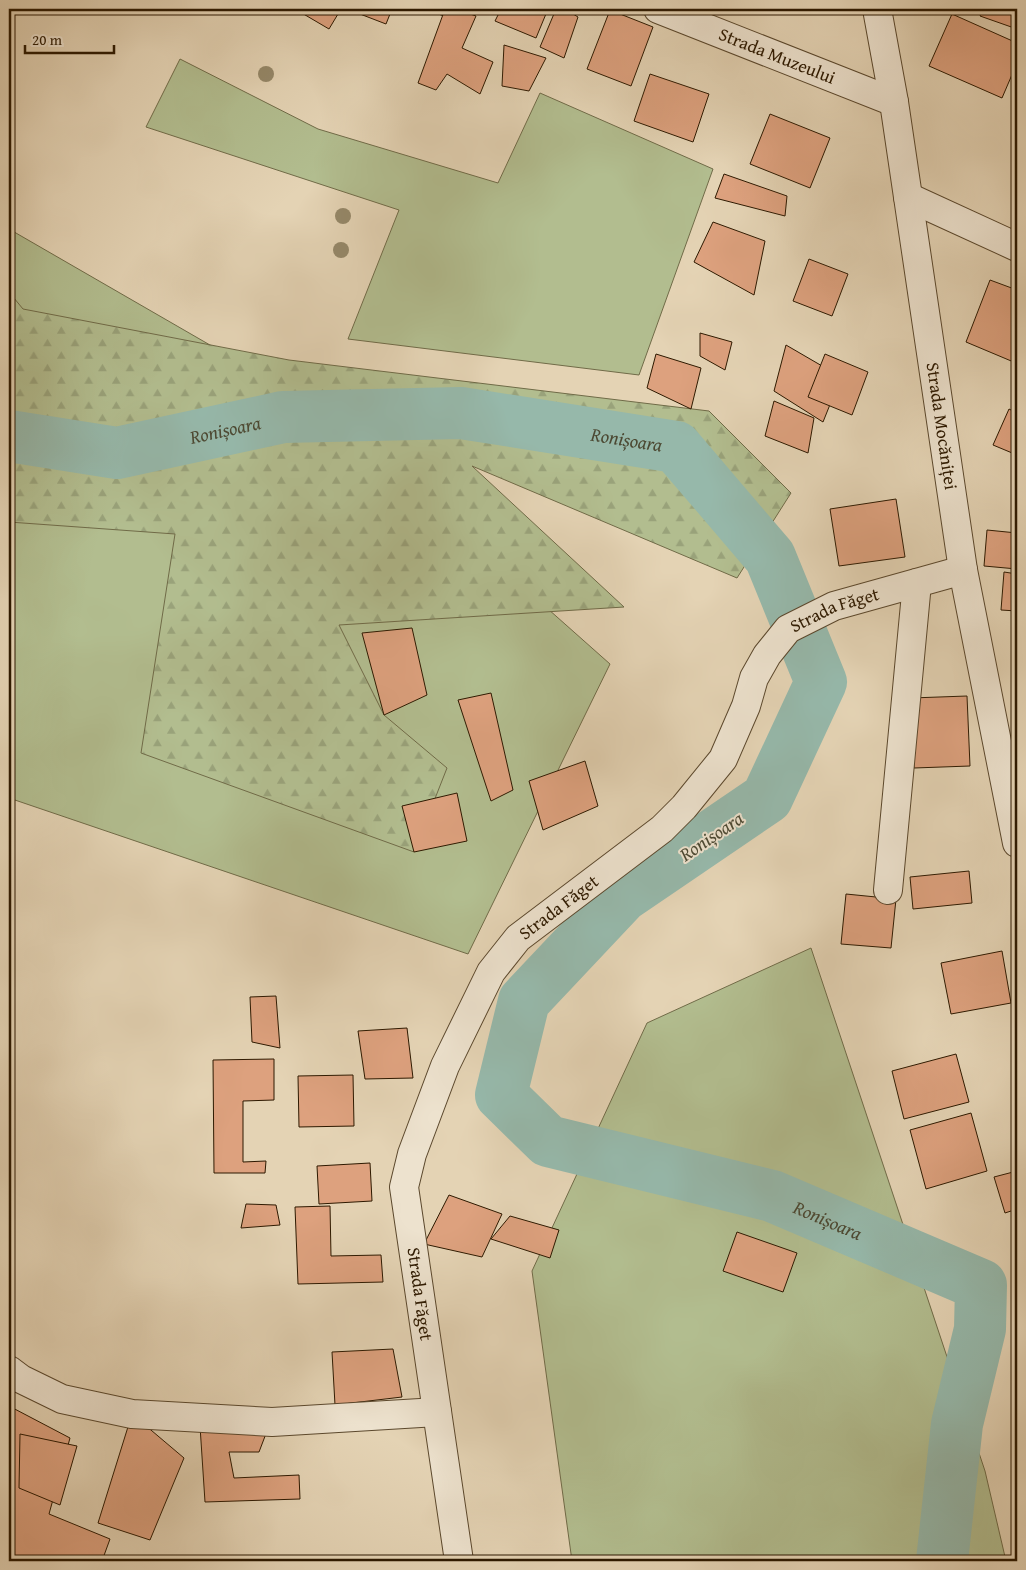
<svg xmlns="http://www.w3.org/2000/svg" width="1026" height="1570" font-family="'Gentium Book Plus',serif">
<defs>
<pattern id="forest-firs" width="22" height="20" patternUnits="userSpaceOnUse" patternTransform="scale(1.25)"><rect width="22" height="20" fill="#b2bd8f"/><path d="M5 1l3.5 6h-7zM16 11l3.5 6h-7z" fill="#99a27a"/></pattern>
</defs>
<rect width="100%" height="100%" fill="#e4d3b4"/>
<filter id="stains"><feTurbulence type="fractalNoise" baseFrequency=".004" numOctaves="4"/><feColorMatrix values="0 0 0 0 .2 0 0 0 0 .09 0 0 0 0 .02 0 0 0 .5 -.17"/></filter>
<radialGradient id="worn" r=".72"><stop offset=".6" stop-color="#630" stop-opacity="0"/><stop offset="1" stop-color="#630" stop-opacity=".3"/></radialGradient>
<!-- grass -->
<g fill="#b2bd8f" stroke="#706b48">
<path d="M180 59 318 129 498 183 540 93 713 169 639 375 348 339 399 210 146 127Z"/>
<path d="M9 229 326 412 610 664 468 954 9 798Z"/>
<path d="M811 948 985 1471 1006 1561H572L532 1271 647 1023Z"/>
</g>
<!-- forest -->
<path fill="url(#forest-firs)" stroke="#706b48" d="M9 292 23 309 289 360 709 411 791 493 737 578 472 466 624 607 339 625 384 715 447 768 414 852 141 753 175 534 9 522Z"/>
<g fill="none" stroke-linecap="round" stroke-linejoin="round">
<!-- river -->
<path stroke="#96b8aa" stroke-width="52" id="s1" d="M9 436 117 453 283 417 461 413 676 447 770 557 821 682 767 798 623 896 524 1001 501 1095 548 1141 772 1196 981 1285 980 1329 957 1424 942 1561"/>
</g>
<!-- building -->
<g fill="#dda17e" stroke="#2d1900">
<path d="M295 9H341L329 29Z"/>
<path d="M362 9H392L386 24 360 14Z"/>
<path d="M426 9H470L464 24Z"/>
<path d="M445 9H456L476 16 462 48 493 62 480 94 447 74 436 90 418 83Z"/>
<path d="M501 9H548L536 38 495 21Z"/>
<path d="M556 9H565L578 17 564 58 540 47Z"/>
<path d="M983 9H1017V29L980 16Z"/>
<path d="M610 10 653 27 631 86 587 69Z"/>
<path d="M952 14 1017 43V63L1002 98 929 66Z"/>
<path d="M504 45 546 58 529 91 502 86Z"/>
<path d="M650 74 709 94 693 142 634 121Z"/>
<path d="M770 114 830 138 810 188 750 164Z"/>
<path d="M724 174 787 196 785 216 715 198Z"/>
<path d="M713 222 765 241 754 295 694 262Z"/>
<path d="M809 259 848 274 832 316 793 301Z"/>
<path d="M990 280 1017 290 1016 363 966 342Z"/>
<path d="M700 333 732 342 725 370 700 356Z"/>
<path d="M786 345 841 377 823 422 774 391Z"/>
<path d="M656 354 701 368 691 409 647 388Z"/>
<path d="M825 354 868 372 852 415 808 397Z"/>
<path d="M774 401 814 418 808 453 765 436Z"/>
<path d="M1009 409 1017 413V455L993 445Z"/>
<path d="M896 499 905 557 839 566 830 509Z"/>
<path d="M987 530 1017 533V569L984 566Z"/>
<path d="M1004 572 1017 574V611L1001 610Z"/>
<path d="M412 628 427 695 384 715 362 633Z"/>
<path d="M491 693 513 790 491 801 458 700Z"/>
<path d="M967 696 970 766 914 768 911 698Z"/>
<path d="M585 761 598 806 543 830 529 781Z"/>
<path d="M457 793 467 841 414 852 402 806Z"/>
<path d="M969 871 972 903 913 909 910 877Z"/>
<path d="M846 894 896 899 891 948 841 944Z"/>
<path d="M1002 951 1011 1003 951 1014 941 963Z"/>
<path d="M276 996 280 1048 252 1042 250 997Z"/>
<path d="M407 1028 413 1078 365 1079 358 1031Z"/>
<path d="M956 1054 969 1102 904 1119 892 1071Z"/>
<path d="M274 1059V1100L243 1101V1162L266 1161 265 1173H214L213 1060Z"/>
<path d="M353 1075 354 1126 299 1127 298 1076Z"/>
<path d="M971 1113 987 1171 926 1189 910 1130Z"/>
<path d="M370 1163 372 1201 319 1204 317 1166Z"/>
<path d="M1017 1171V1209L1005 1213 994 1177Z"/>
<path d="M449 1195 502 1214 482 1257 424 1244Z"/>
<path d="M246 1204 276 1205 280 1225 241 1228Z"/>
<path d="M330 1206 331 1256 381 1255 383 1282 298 1284 295 1207Z"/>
<path d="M510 1216 559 1230 550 1258 491 1239Z"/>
<path d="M737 1232 797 1253 783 1292 723 1271Z"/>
<path d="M393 1349 402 1397 335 1405 332 1352Z"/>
<path d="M9 1406 70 1438 49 1514 110 1539 102 1561H9Z"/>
<path d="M132 1414 184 1458 150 1540 98 1523Z"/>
<path d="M200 1426 267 1431 259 1452H229L234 1478 299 1475 300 1499 205 1502Z"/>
<path d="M20 1434 77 1446 60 1505 19 1488Z"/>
</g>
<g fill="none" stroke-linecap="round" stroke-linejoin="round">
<!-- minor casing -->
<g stroke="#5b482d" stroke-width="30">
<g id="minor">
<path id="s2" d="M658 9 894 102"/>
<path id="s3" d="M877 9 894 102 963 570 1017 843"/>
<path d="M908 197 1017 247"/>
<path d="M888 890 917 583"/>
<path d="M9 1370 21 1379 62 1399 132 1414 272 1422 437 1412"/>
<path id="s4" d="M459 1561 404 1187 412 1154 445 1066 491 972 518 938 662 829 684 807 723 759 746 706 754 678 767 655 788 629 834 606 963 570"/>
</g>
</g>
<!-- minor -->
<use href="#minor" stroke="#ede2ce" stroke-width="28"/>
</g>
<!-- trees -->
<g fill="#958869">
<circle cx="266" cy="74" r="8"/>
<circle cx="343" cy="216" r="8"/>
<circle cx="341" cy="250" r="8"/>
</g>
<g text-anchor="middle" stroke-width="4" stroke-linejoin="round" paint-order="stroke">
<!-- street labels -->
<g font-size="18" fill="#2d1900" stroke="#ede2ce">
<text dy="6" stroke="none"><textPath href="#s2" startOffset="128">Strada Muzeului</textPath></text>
<text dy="6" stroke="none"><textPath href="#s3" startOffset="422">Strada Mocăniței</textPath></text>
<text dy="6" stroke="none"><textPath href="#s4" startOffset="1125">Strada Făget</textPath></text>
<text dy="6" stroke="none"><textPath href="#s4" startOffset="705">Strada Făget</textPath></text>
<text transform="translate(420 1294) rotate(82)" y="6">Strada Făget</text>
</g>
<!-- water labels -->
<g font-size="19" font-style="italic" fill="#4c4933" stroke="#ede2ce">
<text dy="7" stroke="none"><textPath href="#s1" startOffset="220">Ronișoara</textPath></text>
<text dy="7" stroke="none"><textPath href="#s1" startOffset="625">Ronișoara</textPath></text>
<text transform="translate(711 836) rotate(-34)" y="7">Ronișoara</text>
<text dy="7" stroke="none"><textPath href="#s1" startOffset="1855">Ronișoara</textPath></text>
</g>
</g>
<!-- margin -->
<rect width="1026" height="1570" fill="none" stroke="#e4d3b4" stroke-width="30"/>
<rect x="10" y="10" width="1006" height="1550" fill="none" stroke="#2d1900" stroke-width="2.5"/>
<rect x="15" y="15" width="996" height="1540" fill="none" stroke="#2d1900"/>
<!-- scale -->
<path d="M25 45v8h89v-8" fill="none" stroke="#2d1900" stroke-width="2.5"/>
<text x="32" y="45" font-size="15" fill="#2d1900" stroke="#ede2ce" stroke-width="4" paint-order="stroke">20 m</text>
<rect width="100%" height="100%" filter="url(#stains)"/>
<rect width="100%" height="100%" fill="url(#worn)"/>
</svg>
